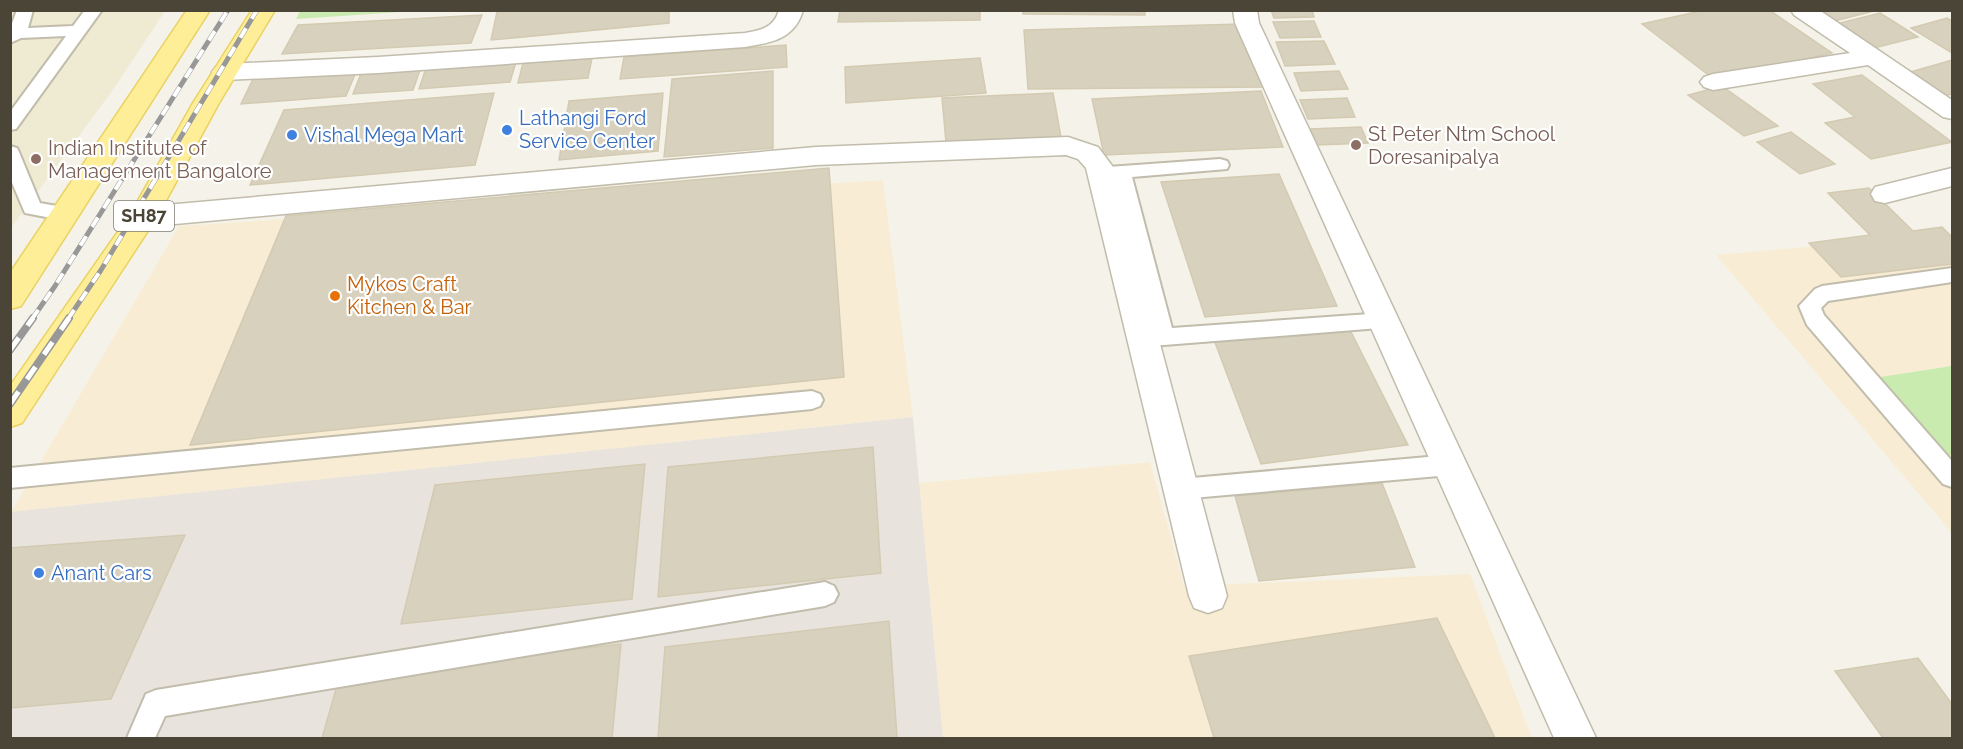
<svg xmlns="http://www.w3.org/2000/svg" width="1963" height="749" font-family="Raleway,sans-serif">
<rect width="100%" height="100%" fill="#f5f3e9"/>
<!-- commercial -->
<g fill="#f8edd4">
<path d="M883 180 913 417 11 512 179 226Z"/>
<path d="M1952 234V533L1716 255Z"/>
<path d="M1150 462 1184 586 1470 574 1532 738H943L919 483Z"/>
</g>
<!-- industrial -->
<path fill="#e8e4dd" d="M913 417 943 738H11L10 512Z"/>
<!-- education -->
<path fill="#efead2" d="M11 11H165L112 91 11 228Z"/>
<!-- green -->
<g fill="#c9ebb0">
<path d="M300 11V10L416 11 296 19Z"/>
<path d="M1952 366V455L1946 456 1874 378Z"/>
</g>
<!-- building -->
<g fill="#d8d1be" stroke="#d3cab1" stroke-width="1.5">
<path d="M518 10H669V23L491 40 497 12Z"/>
<path d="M840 10H980V20L838 22Z"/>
<path d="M1023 10H1145V15L1023 14Z"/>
<path d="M1271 10H1312L1314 17 1274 18Z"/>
<path d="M1705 10H1769L1832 53 1715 80 1642 24Z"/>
<path d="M1813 10H1868L1870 12 1831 22Z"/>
<path d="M1880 13 1918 37 1870 49 1832 25Z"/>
<path d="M482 15 471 43 282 54 298 25Z"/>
<path d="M1947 18 1952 21V53L1911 28Z"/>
<path d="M1314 21 1321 37 1280 38 1273 22Z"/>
<path d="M1241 24 1263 87 1028 89 1024 30Z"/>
<path d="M1324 41 1335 64 1285 66 1276 42Z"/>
<path d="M786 45 787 67 620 79 624 57Z"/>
<path d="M592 58 588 78 518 83 523 63Z"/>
<path d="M980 58 986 93 846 103 845 67Z"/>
<path d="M1952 60V94L1937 98 1900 75Z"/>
<path d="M516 62 510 82 419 89 426 68Z"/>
<path d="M421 67 413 90 353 94 362 71Z"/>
<path d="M773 71V148L664 157 672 79Z"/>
<path d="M1339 71 1348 89 1301 91 1294 73Z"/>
<path d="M356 72 346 96 241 104 253 79Z"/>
<path d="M1862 75 1952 142 1871 159 1825 123 1855 117 1813 84Z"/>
<path d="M1722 86 1778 126 1744 136 1688 95Z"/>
<path d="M1261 91 1283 147 1104 155 1092 99Z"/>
<path d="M494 93 475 165 250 185 284 110Z"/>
<path d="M663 93 658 151 559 160 569 101Z"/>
<path d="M1053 93 1061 137 946 142 942 98Z"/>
<path d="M1347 98 1355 117 1308 119 1300 100Z"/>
<path d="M1361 127 1368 143 1317 145 1310 129Z"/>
<path d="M1791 132 1835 164 1800 174 1757 142Z"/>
<path d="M829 168 844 377 190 445 286 216Z"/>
<path d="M1279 174 1337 306 1205 317 1161 182Z"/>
<path d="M1869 188 1913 231 1942 227 1952 237V264L1841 277 1809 243 1870 235 1828 193Z"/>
<path d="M1347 324 1408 445 1261 464 1214 340Z"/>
<path d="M873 447 881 573 658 597 668 467Z"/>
<path d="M645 464 632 599 401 624 435 485Z"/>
<path d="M1382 483 1415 567 1259 581 1235 496Z"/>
<path d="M185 535 111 699 10 708V548Z"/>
<path d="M1437 618 1495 738H1214L1189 656Z"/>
<path d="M889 621 897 738H658L665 647Z"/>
<path d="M621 644 612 738H322L340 675Z"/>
<path d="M1918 658 1952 704V738H1883L1835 671Z"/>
</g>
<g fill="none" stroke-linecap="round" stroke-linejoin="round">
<!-- lane casing -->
<g stroke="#c1bcab" stroke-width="4">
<g id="lane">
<path d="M17 10H33L28 28 73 26 85 10H102L16 129 10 130V112L66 36 21 38 10 43V29Z"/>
<path d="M10 146 17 148 19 152 40 203 74 209 77 214 74 219 67 221 25 213 10 178Z"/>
<path d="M1220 159 1227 161 1229 165 1227 169 1132 177 1172 328 1384 313 1392 315 1395 321 1392 327 1164 345 1142 346 1134 344 1131 338 1134 332 1151 329 1113 179 1101 177 1099 173 1101 169 1108 167Z"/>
<path d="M1952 268V282L1828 301 1821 308 1824 315 1952 461V487L1943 484 1807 325 1799 306 1815 289 1822 286Z"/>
<path d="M812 391 820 394 823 400 820 406 812 409 10 488V468Z"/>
<path d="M1450 455 1459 458 1462 465 1459 472 1450 475 1181 499 1172 496 1169 489 1172 482 1181 479Z"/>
<path d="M825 582 834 586 838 594 834 602 825 606 165 716 155 738H127L146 694 156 690Z"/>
</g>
</g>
<!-- street casing -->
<g stroke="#c1bcab" stroke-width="3">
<g id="street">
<path d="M779 10H803C795 39 771 43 745 47L378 73 225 80 216 77 212 72 216 67 225 64 378 57 745 33C761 30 774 28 779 10Z"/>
<path d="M1233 10H1257L1259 23 1596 738H1554L1235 23Z"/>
<path d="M1791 10H1819L1952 100V119L1943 117 1868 65 1713 90 1704 87 1700 82 1704 77 1713 74 1850 53 1794 15Z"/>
<path d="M1068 137 1098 147 1113 167 1227 596 1222 608 1208 613 1194 608 1189 596 1086 168 1078 159 1066 155 816 165 143 227 133 224 129 217 133 210 143 207 816 147Z"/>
<path d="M1952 168V186L1885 203 1875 201 1871 194 1875 187Z"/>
</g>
</g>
<!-- primary casing -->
<g stroke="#ead262" stroke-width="3">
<g id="primary">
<path d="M187 10H210L21 306 10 309V273Z"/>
<path d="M252 10H275L219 103 157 217 22 423 10 427V386L131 213 193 103Z"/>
</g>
</g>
<!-- lane -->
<use href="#lane" fill="#fff" fill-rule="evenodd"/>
<!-- street -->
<use href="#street" fill="#fff" fill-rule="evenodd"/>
<!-- primary -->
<use href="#primary" fill="#ffee98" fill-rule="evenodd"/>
<!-- rail-far1 casing -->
<g stroke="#989898" stroke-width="5">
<g id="rail-far1">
<path d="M32 319 55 286 228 10"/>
<path d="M68 319 101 270 257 10"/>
</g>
</g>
<!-- rail casing -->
<g stroke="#989898" stroke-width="8">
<g id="rail">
<path d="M10 350 33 318"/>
<path d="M10 404 69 318"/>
</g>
</g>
<!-- rail-far1 -->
<use href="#rail-far1" stroke="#fff" stroke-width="4" stroke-dasharray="11" stroke-linecap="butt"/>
<!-- rail -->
<use href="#rail" stroke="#fff" stroke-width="5" stroke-dasharray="15" stroke-linecap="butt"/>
</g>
<!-- markers -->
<g fill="#3f7fe0" stroke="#fff" stroke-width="2">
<circle cx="507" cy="130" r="6"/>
<circle cx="292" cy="135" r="6"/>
<circle cx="39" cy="573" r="6"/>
</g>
<g fill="#8d6e63" stroke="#fff" stroke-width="2">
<circle cx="1356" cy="145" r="6"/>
<circle cx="36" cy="159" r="6"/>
</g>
<circle fill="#e8710a" stroke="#fff" stroke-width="2" cx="335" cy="296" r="6"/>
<g text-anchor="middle" stroke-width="4.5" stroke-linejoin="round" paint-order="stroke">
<!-- shield labels -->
<rect fill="#fff" stroke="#807d73" stroke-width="1.5" x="114" y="201" width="60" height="30" rx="4.5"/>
<g font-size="18" font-weight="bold" fill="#4a4537">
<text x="144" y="222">SH87</text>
</g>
<!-- shop labels -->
<g font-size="20" fill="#366cbe" stroke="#fff" text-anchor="start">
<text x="519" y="125">Lathangi Ford<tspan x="519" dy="23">Service Center</tspan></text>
<text x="304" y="142">Vishal Mega Mart</text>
<text x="51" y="580">Anant Cars</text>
</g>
<!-- education labels -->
<g font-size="20" fill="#785e54" stroke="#fff" text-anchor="start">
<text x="1368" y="141">St Peter Ntm School<tspan x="1368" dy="23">Doresanipalya</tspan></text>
<text x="48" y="155">Indian Institute of<tspan x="48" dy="23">Management Bangalore</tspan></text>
</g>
<!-- food labels -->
<g font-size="20" fill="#c56008" stroke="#fff" text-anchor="start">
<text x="347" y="291">Mykos Craft<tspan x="347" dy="23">Kitchen &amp; Bar</tspan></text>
</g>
</g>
<!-- border -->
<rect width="1963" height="749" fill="none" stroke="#4a4537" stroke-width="24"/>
</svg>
